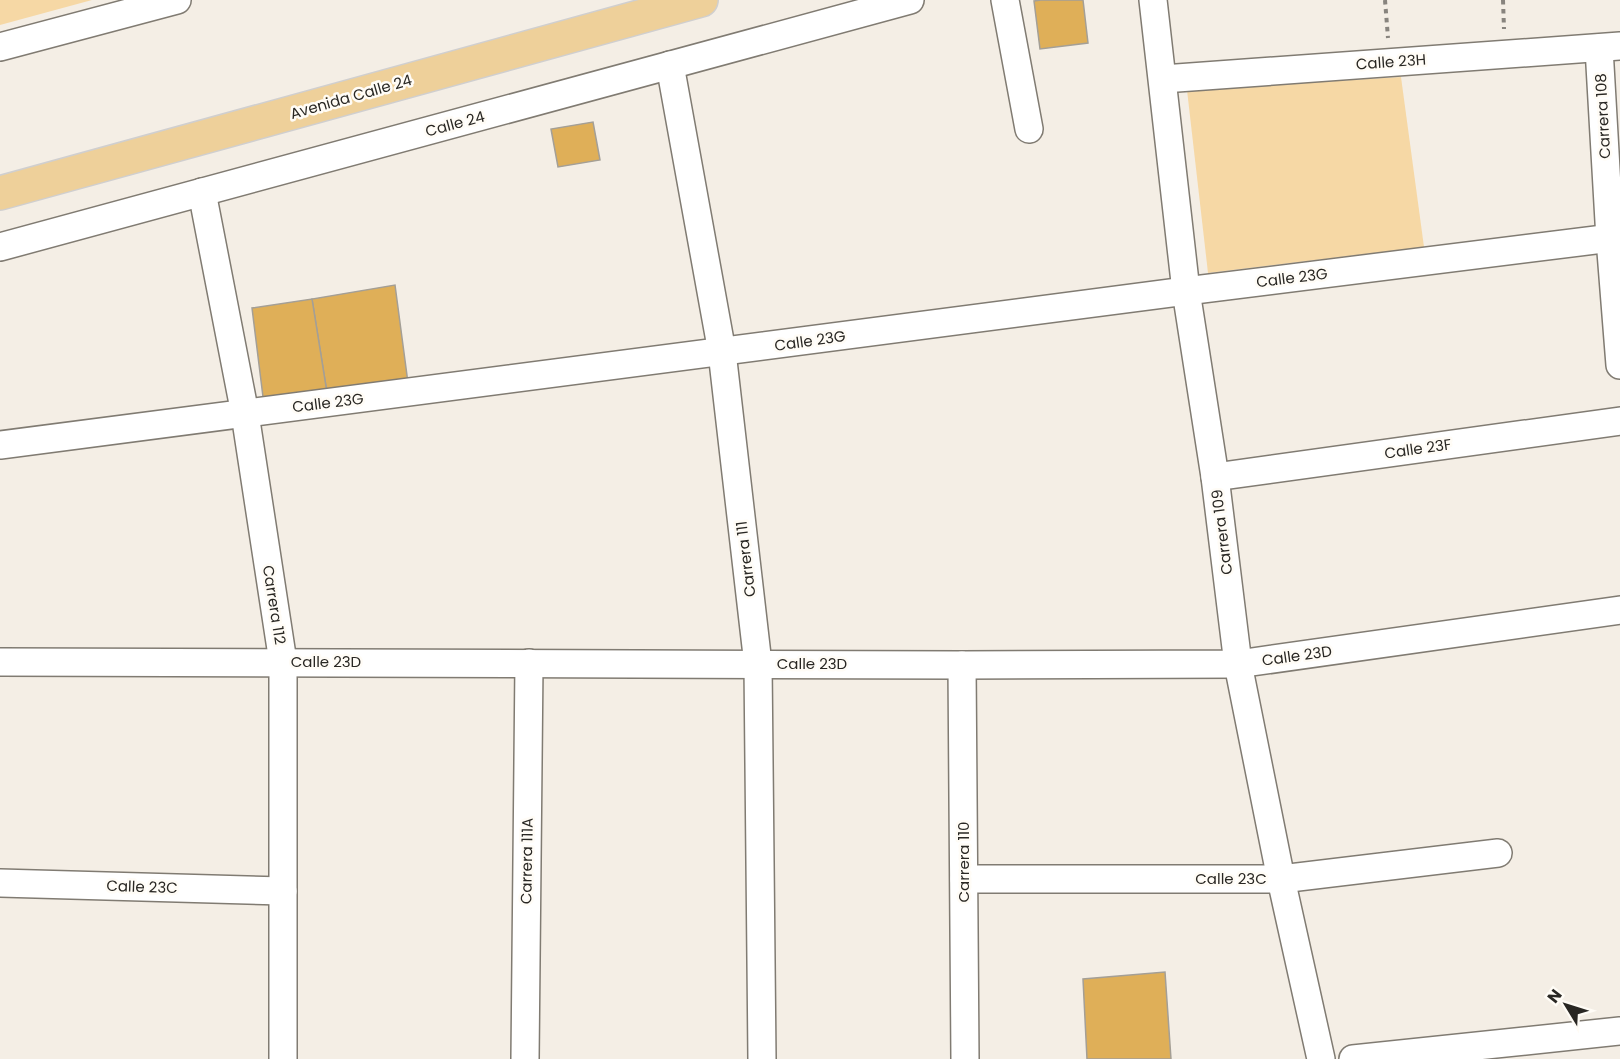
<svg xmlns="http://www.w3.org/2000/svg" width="1620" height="1059" font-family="Poppins,sans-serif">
<rect width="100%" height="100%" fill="#f4eee5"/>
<!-- green -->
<g fill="#f6d8a5">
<path d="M0 0H92L0 25Z"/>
<path d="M1401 77 1424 247 1208 273 1187 90Z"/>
</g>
<!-- building -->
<g fill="#dfaf58" stroke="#a49f96" stroke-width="1.5">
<path d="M1041 0H1083L1088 43 1040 49 1034 1Z"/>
<path d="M593 122 600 160 558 167 551 129Z"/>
<path d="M395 285 408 383 328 399 312 299Z"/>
<path d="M312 299 328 399 264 405 252 308Z"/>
<path d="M1165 972 1171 1059H1087L1083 979Z"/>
</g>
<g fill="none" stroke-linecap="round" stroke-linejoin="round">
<!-- minor casing -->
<g stroke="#807b72" stroke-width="30">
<g id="minor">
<path d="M1005 0 1029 129"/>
<path d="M1153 0 1186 291 1215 477 1238 664 1281 879 1321 1059"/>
<path d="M0 47 177 0"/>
<path d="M1599 48 1610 239 1620 365"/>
<path d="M670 65 722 352 758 664 762 1059"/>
<path d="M1163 79 1620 46"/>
<path d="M202 192 245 414 283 662V1059"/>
<path d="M0 247 910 0"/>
<path d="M0 445 1186 291 1620 237"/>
<path d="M1215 477 1620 421"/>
<path d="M0 662 962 665 1238 664 1620 610"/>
<path d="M962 665 965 1059"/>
<path d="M964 879H1281L1498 853"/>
<path d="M0 883 283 891"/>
<path d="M525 1059 529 663"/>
<path d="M1353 1059 1620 1031"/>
</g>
</g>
<!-- major casing -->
<g stroke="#d0cfcf" stroke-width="36">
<path id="major" d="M0 193 701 0"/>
</g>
<!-- path -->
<g stroke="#88847e" stroke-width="4" stroke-dasharray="4.5 4.5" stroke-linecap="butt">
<path d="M1385 0 1388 38"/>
<path d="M1503 0 1504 29"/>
</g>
<!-- minor -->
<use href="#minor" stroke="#fff" stroke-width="27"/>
<!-- major -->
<use href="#major" stroke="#eed09a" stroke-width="33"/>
</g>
<g text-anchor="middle" stroke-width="5" stroke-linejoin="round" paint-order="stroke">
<!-- street labels -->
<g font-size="15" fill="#292723" stroke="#fffcf6">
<text transform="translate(1391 62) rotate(-4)" y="5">Calle 23H</text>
<text transform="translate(351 97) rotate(-16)" y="5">Avenida Calle 24</text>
<text transform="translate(1603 116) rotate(-93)" y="5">Carrera 108</text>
<text transform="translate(455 124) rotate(-15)" y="5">Calle 24</text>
<text transform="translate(1292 278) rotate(-7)" y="5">Calle 23G</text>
<text transform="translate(810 341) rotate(-8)" y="5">Calle 23G</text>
<text transform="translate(328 403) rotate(-7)" y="5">Calle 23G</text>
<text transform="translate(1418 449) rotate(-8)" y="5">Calle 23F</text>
<text transform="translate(1222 532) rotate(-97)" y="5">Carrera 109</text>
<text transform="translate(746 559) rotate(-97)" y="5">Carrera 111</text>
<text transform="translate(274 605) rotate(81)" y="5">Carrera 112</text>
<text transform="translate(1297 656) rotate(-8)" y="5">Calle 23D</text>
<text x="326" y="667">Calle 23D</text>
<text x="812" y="669">Calle 23D</text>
<text transform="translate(527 861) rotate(-89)" y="5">Carrera 111A</text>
<text transform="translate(964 862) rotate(-90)" y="5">Carrera 110</text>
<text x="1231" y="884">Calle 23C</text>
<text transform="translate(142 887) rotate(2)" y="5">Calle 23C</text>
</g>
</g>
<!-- north arrow -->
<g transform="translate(1566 1005) rotate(308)" stroke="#fffcf6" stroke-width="4.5" paint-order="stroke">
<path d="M0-4.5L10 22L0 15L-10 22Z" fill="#292723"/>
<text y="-9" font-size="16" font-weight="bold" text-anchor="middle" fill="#292723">N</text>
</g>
</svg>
